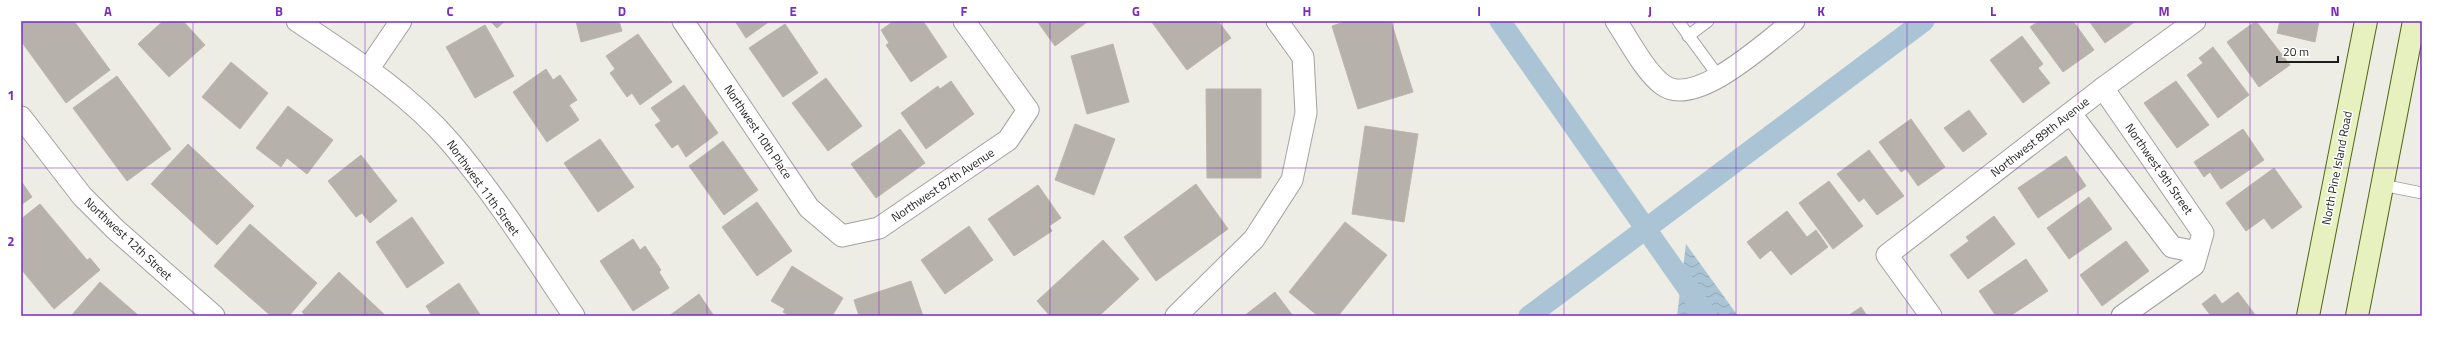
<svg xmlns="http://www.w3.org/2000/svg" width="2443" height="337" font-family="'Titillium Web',sans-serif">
<defs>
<pattern id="water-waves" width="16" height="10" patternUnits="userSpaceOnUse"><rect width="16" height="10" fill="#aac4d5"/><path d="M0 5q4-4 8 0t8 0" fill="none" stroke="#92a8b6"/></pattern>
</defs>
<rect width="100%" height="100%" fill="#edece5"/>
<!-- water -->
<path fill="url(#water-waves)" d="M1686 244 1738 316H1677Z"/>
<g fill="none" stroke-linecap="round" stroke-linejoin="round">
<!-- canal -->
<g stroke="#aac4d5" stroke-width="21">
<path d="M1500 21 1707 316"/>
<path d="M1529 316 1924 21"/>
</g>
</g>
<!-- building -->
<g fill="#b6b2ab" stroke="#bdb5a9">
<path d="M24 21H74L110 70 66 103 21 41V23Z"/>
<path d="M163 21H183L205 45 169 77 138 44Z"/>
<path d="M490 21H505L497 28Z"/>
<path d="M576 21H619L622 31 581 42Z"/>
<path d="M735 21H770L746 38Z"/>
<path d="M894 21H923L947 57 911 82 886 45 889 43 881 30Z"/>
<path d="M1037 21H1086L1087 22 1055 46Z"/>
<path d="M1151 21H1218L1231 38 1187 70Z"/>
<path d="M1347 21H1391L1413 92 1358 109 1332 26Z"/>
<path d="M2039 21H2073L2094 50 2063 72 2030 27Z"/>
<path d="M2089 21H2136L2105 43Z"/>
<path d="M2256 21 2290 65 2259 87 2227 42Z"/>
<path d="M2280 21H2319L2315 42 2277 33Z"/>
<path d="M785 24 818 73 783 97 749 48Z"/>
<path d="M485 25 514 76 475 98 446 47Z"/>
<path d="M638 34 672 82 640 105 632 93 627 97 610 73 615 69 606 56Z"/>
<path d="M2022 36 2043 64 2038 68 2050 83 2023 103 1990 60Z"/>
<path d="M1113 44 1129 102 1087 114 1071 56Z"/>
<path d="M2213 47 2249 95 2218 118 2187 75 2203 63 2199 58Z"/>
<path d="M231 62 268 93 240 129 202 97Z"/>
<path d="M546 69 553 80 560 75 577 100 569 105 579 120 547 142 513 92Z"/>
<path d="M117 76 171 149 127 181 73 108Z"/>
<path d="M826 78 862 126 828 151 792 103Z"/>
<path d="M951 81 974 114 926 149 901 113 938 86 940 89Z"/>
<path d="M2176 81 2209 125 2177 148 2144 103Z"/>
<path d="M684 85 718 133 686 157 678 144 672 148 655 125 661 121 651 108Z"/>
<path d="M1206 89H1261V178H1207Z"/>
<path d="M288 106 333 140 307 174 287 158 281 167 256 148Z"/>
<path d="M1969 110 1987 134 1963 152 1944 128Z"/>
<path d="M1911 119 1945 167 1918 186 1906 169 1901 172 1879 142Z"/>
<path d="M1075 124 1115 139 1094 195 1055 180Z"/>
<path d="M1365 126 1418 134 1404 222 1352 214Z"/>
<path d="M900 129 925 163 876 198 851 164Z"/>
<path d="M2243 129 2264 160 2221 189 2210 172 2204 177 2194 162Z"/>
<path d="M600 139 634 187 598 212 564 163Z"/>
<path d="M723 141 758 190 724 215 689 166Z"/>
<path d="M188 144 254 206 217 245 151 184Z"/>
<path d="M1869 150 1904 196 1877 215 1864 198 1859 202 1837 174Z"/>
<path d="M361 155 397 201 370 223 362 213 356 217 328 181Z"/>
<path d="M2066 156 2086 186 2038 218 2018 188Z"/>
<path d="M2274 168 2302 207 2272 229 2264 218 2246 231 2226 203Z"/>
<path d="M21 181 32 197 21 205Z"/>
<path d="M1829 181 1863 226 1833 249 1799 203Z"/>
<path d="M1196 184 1228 229 1156 281 1124 237Z"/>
<path d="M1038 185 1061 218 1049 226 1052 231 1014 256 988 219Z"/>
<path d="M2089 197 2112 229 2069 259 2047 228Z"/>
<path d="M757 202 792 251 757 276 722 227Z"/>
<path d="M40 204 87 260 90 258 100 270 54 309 21 269V219Z"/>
<path d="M1787 211 1807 237 1816 230 1828 247 1791 275 1771 250 1760 259 1747 242Z"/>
<path d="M1994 216 2015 244 1968 279 1950 255 1969 241 1966 237Z"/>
<path d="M412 217 444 263 407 288 376 242Z"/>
<path d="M1345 222 1387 255 1338 316H1318L1289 292Z"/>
<path d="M250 224 317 283 289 316H271L214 266Z"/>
<path d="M969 226 993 260 945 294 921 260Z"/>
<path d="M633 239 640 250 645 246 661 270 659 272 669 288 633 311 600 261Z"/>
<path d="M1103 240 1139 279 1099 316H1050L1037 301Z"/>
<path d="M2126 241 2149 271 2102 306 2080 275Z"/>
<path d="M2026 259 2048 291 2010 316H1996L1979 291Z"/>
<path d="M792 266 843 298 832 316H790L783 312 785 309 771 301Z"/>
<path d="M339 272 386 316H306L302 312Z"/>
<path d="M911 281 923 316H859L854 300Z"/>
<path d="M100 282 139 316H71Z"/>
<path d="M459 283 481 316H432L426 306Z"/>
<path d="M1275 292 1293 316H1244Z"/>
<path d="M2238 292 2256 316H2211L2202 304 2215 294 2222 304Z"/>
<path d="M699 294 714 316H669Z"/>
<path d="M1861 307 1867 316H1848Z"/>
</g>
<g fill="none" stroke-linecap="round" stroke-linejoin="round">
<!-- service casing -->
<g stroke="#a1a1a1" stroke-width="13">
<g id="service">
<path d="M1678 21 1719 77"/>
<path d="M1688 36 1708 21"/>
<path d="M2382 185 2422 193"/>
</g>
</g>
<!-- minor casing -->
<g stroke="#a1a1a1" stroke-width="23">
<g id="minor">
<path d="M297 21C351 57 408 93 451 143 496 196 535 258 574 316"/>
<path d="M683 21 809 208 842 236 879 228 1008 140 1028 110 964 21"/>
<path d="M1616 21C1629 40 1645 72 1663 85 1696 109 1767 41 1794 21"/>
<path d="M369 68 401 21"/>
<path d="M2103 88 2203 233 2194 265 2122 316"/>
<path d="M2071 114 2172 247 2197 252"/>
<path d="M21 117 82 196 115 229 214 316"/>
<path d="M1176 316 1254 239 1292 180 1306 113 1303 57 1277 21"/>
<path d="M1931 316 1887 255 2103 88 2195 21"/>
</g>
</g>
<!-- secondary casing -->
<g stroke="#4f6613" stroke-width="24">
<g id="secondary">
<path d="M2308 316 2366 21"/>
<path d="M2357 316 2414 21"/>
</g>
</g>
<!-- service -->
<use href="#service" stroke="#fff" stroke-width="11"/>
<!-- minor -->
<use href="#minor" stroke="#fff" stroke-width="21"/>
<!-- secondary -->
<use href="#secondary" stroke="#e6f1bf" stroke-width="22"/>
</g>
<!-- grid -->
<path fill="none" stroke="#7b2cbf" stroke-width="1" stroke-opacity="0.55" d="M193 21V316M365 21V316M536 21V316M707 21V316M879 21V316M1050 21V316M1222 21V316M1393 21V316M1564 21V316M1736 21V316M1907 21V316M2078 21V316M2250 21V316M21 168H2422"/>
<g text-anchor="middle" stroke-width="3" stroke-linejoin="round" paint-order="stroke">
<!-- street labels -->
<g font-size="12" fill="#1d1d1d" stroke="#fff">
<text transform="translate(758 132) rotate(56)" y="4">Northwest 10th Place</text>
<text transform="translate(2040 137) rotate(-38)" y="4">Northwest 89th Avenue</text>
<text transform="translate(2337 168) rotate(-79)" y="4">North Pine Island Road</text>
<text transform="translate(2159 169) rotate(55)" y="4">Northwest 9th Street</text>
<text transform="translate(943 185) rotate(-34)" y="4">Northwest 87th Avenue</text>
<text transform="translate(483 188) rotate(54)" y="4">Northwest 11th Street</text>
<text transform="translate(128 239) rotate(43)" y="4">Northwest 12th Street</text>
</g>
</g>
<!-- border -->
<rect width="2443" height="337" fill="none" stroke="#ffffff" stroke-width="44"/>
<!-- scale -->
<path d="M2277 56v6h61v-6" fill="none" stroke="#1d1d1d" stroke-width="2"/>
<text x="2283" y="56" font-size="12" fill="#1d1d1d" stroke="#ffffff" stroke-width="3" paint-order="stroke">20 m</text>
<rect x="22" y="22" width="2399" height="293" fill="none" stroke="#7b2cbf" stroke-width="1.5"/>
<g font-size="13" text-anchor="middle" font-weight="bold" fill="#7b2cbf">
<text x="108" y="16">A</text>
<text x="279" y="16">B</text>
<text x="450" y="16">C</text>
<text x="622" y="16">D</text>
<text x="793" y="16">E</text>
<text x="964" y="16">F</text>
<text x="1136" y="16">G</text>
<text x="1307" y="16">H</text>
<text x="1479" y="16">I</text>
<text x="1650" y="16">J</text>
<text x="1821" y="16">K</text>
<text x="1993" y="16">L</text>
<text x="2164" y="16">M</text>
<text x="2335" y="16">N</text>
<text x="11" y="100">1</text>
<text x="11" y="246">2</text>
</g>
</svg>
